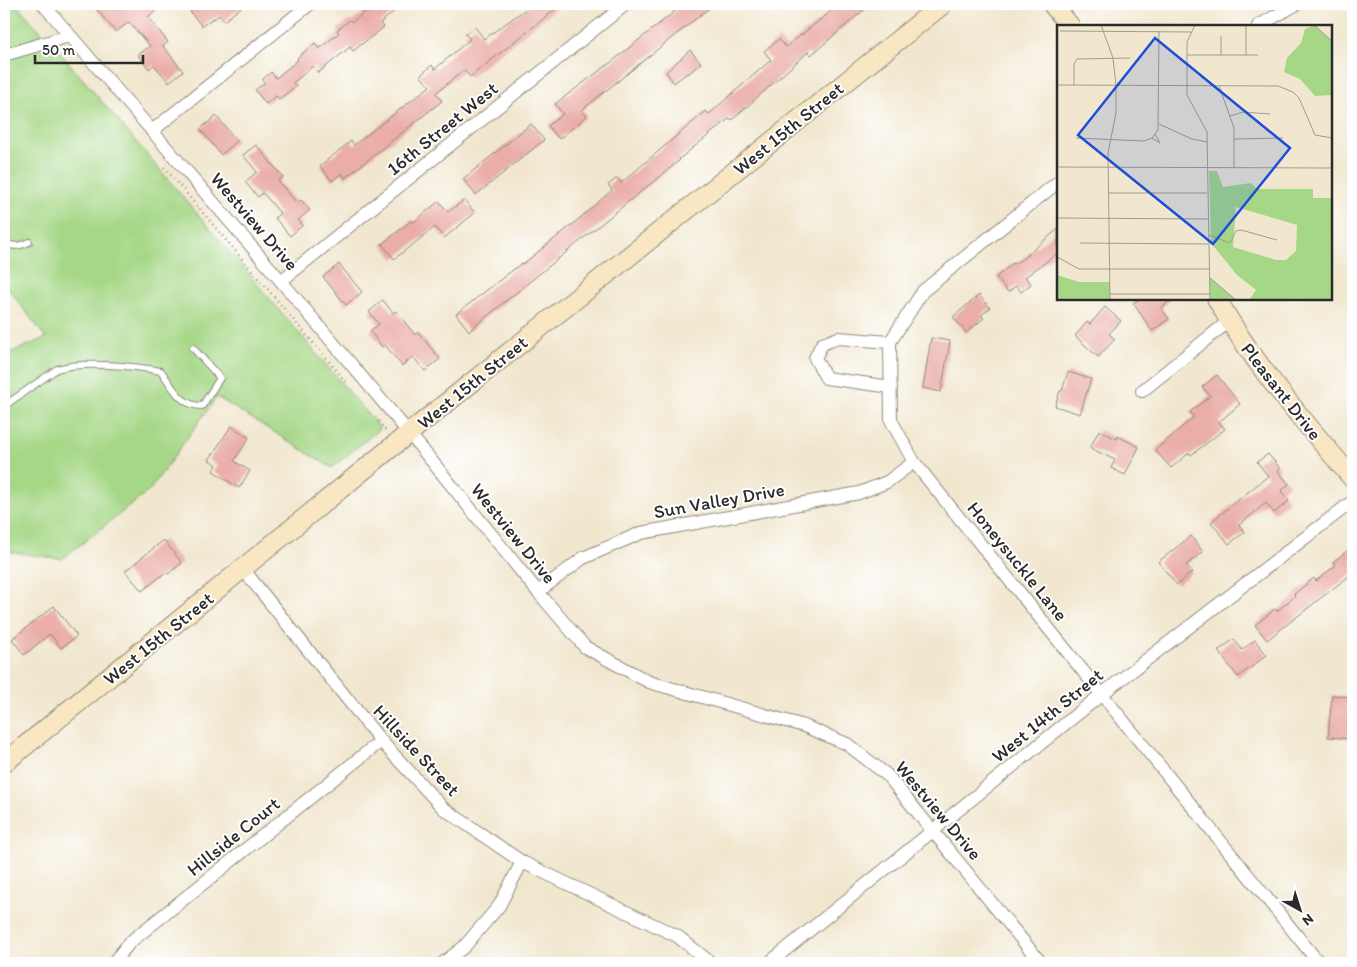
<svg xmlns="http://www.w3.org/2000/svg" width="1357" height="967" font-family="Itim,sans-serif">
<rect width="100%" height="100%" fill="#fff"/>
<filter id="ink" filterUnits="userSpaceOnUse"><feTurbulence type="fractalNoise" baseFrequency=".02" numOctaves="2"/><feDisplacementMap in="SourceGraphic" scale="10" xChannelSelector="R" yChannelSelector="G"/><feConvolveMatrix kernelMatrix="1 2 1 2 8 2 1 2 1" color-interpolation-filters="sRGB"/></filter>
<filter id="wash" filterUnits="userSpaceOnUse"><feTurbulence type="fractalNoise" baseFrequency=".0096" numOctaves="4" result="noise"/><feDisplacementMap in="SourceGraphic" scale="20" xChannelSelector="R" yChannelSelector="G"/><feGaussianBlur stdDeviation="1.12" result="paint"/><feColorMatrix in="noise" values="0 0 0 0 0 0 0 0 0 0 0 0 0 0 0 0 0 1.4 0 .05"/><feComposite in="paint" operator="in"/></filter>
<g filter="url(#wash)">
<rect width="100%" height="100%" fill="#f1e7cf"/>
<!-- green -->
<path fill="#a5d786" stroke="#688158" d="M4 4H16L63 56 379 427 378 430 332 468 217 397 149 491 62 559 4 551V355L46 338 4 283Z"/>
<g id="blocks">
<!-- building -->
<g fill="#eaada8">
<path d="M92 4H148L155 11 148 17 168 42 163 46 183 71 169 82 154 65 149 69 138 55 150 46 129 22 116 32Z"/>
<path d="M200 4H245L224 21 219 15 214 19 213 18 202 26 190 12Z"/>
<path d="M375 4H403L380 23 384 27 353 51 350 47 318 73 313 66 293 83 296 86 279 99 276 96 266 104 255 90 265 83 262 80 271 72 276 78 298 60 297 58 315 43 319 49 339 33 337 30 350 20 352 22Z"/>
<path d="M533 4H562L470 77 464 70 436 93 442 101 345 178 342 173 332 181 320 166 351 141 354 145 430 86 420 76 432 65 435 69 470 39 465 34 475 27 484 39Z"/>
<path d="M684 4H714L582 110 587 116 559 139 548 126 563 114 555 104 610 63Z"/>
<path d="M840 4H871L811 55 808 52 732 120 730 118 679 159 680 160 469 331 456 314 522 263 523 264 573 224 612 190 608 185 617 178 621 183 706 111 709 114 771 60 764 51 779 39 786 47Z"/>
<path d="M690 50 701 63 688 74 687 73 674 83 666 72Z"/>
<path d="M216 116 237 141 221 155 200 129Z"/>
<path d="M531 124 544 140 476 195 463 179Z"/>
<path d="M256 145 283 177 278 181 297 203 301 200 310 210 298 220 303 225 290 236 275 218 280 213 263 193 258 197 245 182 257 172 243 155Z"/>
<path d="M464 200 475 213 444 238 435 227 394 259 382 244 412 220 414 222 439 201 448 212Z"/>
<path d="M1058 229V253L1025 277 1031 284 1021 292 1016 286 1008 292 996 277 1013 263 1014 264 1026 256Z"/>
<path d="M339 264 362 292 346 305 323 277Z"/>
<path d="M979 295 990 308 981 315 984 318 966 333 953 317Z"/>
<path d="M1139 299H1173L1161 308 1169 319 1152 331 1133 303Z"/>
<path d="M383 300 393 313 396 311 415 335 418 332 440 359 425 371 413 357 402 366 385 345 382 347 370 331 379 324 369 312Z"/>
<path d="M1105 307 1121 321 1109 334 1115 339 1098 357 1075 336 1087 322 1090 324Z"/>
<path d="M931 338 950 341 941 392 923 388Z"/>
<path d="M1068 372 1091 379 1080 414 1055 406 1060 391H1062Z"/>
<path d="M1217 375 1240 404 1219 422 1225 429 1191 455 1189 453 1171 468 1155 450 1194 417 1190 412 1210 396 1202 387Z"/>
<path d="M231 426 249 438 234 461 250 471 239 488 213 471 217 465 209 460Z"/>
<path d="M1099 430 1117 439 1118 436 1139 447 1125 475 1111 468 1115 460 1090 448Z"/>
<path d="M1268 454 1280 468 1278 471 1289 484 1281 491 1289 501 1274 513 1266 503 1239 525 1245 532 1229 544 1211 522 1268 476 1257 462Z"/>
<path d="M1191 536 1203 552 1186 565 1192 572 1177 585 1158 562Z"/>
<path d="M164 540 182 563 168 574 166 572 142 591 125 571Z"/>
<path d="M1353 546V573L1267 640 1255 625 1275 609 1277 611 1295 596 1294 594 1314 578 1316 581 1336 565 1333 562Z"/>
<path d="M54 606 77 636 61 648 50 634 24 655 12 639Z"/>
<path d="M1234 639 1242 650 1255 640 1267 655 1238 677 1218 651Z"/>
<path d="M1332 695 1351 697 1349 715H1353V739L1328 737Z"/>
</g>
</g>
</g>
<g filter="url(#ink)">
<use href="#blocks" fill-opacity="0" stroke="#8e897d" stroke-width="1"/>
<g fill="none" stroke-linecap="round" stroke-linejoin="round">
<!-- lane casing -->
<g stroke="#8e897d" stroke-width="8">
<g id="lane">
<path d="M4 242C13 248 20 246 29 242"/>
<path d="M4 406 57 369C82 361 134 366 161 371 173 387 180 406 202 406L220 378 193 348"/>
</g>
</g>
<!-- street casing -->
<g stroke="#8e897d" stroke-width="14">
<g id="street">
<path d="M43 4 281 281 409 433 538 592 585 647 649 682 804 726 847 744 887 775 1041 963"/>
<path d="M1258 26 1297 4"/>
<path d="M4 55 69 36"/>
<path d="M152 131 310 4"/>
<path d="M1058 182 923 291 890 342 891 420 914 462 1319 963"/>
<path d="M281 281 626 4"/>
<path d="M890 342 838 338 822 344 815 358 826 378 891 387"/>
<path d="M1142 391 1229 321"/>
<path d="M243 569 381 741 443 808 522 862 677 936 711 963"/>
<path d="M538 592 583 558 641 533 859 493 887 482 914 462"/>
<path d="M113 963 130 942 381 741"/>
<path d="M443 963 464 947 499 906 522 862"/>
<path d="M769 963 1102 694 1353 501"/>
</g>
</g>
<!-- secondary casing -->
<g stroke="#8e897d" stroke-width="21">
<g id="secondary">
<path d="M1052 4 1070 26"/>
<path d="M1217 299C1254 366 1304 421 1353 479"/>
<path d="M4 763 409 433 943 4"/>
</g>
</g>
<!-- path -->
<g stroke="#8e897d" stroke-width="2.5" stroke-dasharray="1 4" stroke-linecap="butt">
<path d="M164 167 348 384"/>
<path d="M379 421 386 431"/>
</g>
<!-- lane -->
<use href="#lane" stroke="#fff" stroke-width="6"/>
<!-- street -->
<use href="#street" stroke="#fff" stroke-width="12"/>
<!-- secondary -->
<use href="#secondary" stroke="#f9e7c3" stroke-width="19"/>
</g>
</g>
<g text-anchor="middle" stroke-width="4" stroke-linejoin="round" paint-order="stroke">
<!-- street labels -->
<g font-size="19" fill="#2b2b2b" stroke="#fff">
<text transform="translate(442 128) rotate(-39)" y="7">16th Street West</text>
<text transform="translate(788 128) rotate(-39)" y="7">West 15th Street</text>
<text transform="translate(255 221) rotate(49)" y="7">Westview Drive</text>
<text transform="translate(472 382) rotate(-39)" y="7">West 15th Street</text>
<text transform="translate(1282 391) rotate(52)" y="7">Pleasant Drive</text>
<text transform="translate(719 500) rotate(-10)" y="7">Sun Valley Drive</text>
<text transform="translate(514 533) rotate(51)" y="7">Westview Drive</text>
<text transform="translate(1018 561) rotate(51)" y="7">Honeysuckle Lane</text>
<text transform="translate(158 638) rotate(-39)" y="7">West 15th Street</text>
<text transform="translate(1047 715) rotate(-39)" y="7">West 14th Street</text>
<text transform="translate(417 750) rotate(47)" y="7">Hillside Street</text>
<text transform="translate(939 810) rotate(50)" y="7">Westview Drive</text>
<text transform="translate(233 836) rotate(-39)" y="7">Hillside Court</text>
</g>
</g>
<!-- overview -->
<g transform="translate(1057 25)">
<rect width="275" height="275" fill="#f1e7cf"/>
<path d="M257 0 275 16V70L258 71 243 54 227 47 230 33 244 18 248 4ZM152 146H160L166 162 194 158 200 164H256V173H275V275H192L199 265 180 250 154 218ZM179 182 240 200 239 226 229 235H219L176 222ZM0 250 22 257H53V275H0ZM152 252 179 275H153Z" fill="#a5d786" fill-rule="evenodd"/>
<path fill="none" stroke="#a29c8d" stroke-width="1" d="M44 0 56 33 59 60V88L51 128 53 275M138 0 130 17V70L150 107 153 275M257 0 275 16M3 6 134 7M164 11V30M130 30H201M189 30V0M0 60 221 61 236 67 242 73 258 110 275 113M17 60V39L20 34 73 33M162 61 177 103V143M173 91 186 87 213 89M102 99 135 114 150 117M19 113 87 116 95 113 101 105 102 6M95 113 103 118 98 109M177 114 226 113M0 142 275 143M52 168H150M0 193 151 194M152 210 173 218 179 206 184 205 220 215M23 218 151 219M0 232 22 244H152M152 252 179 275M53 269H153"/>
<path fill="#1d4ed8" fill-opacity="0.15" stroke="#1d4ed8" stroke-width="2.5" d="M98 13 233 123 156 219 21 110Z"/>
<rect width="275" height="275" fill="none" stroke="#2b2b2b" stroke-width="2.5"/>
</g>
<!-- margin -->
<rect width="1357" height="967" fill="none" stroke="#fff" stroke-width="20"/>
<!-- north arrow -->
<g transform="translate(1300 910) rotate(141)" stroke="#ffffff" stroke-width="4" paint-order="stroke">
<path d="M0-4L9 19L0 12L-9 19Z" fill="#2b2b2b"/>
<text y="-8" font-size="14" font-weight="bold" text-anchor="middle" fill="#2b2b2b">N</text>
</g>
<!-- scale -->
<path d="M35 55v8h108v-8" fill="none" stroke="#2b2b2b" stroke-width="2.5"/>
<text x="42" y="55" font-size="15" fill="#2b2b2b" stroke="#ffffff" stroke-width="4" paint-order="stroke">50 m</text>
</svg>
